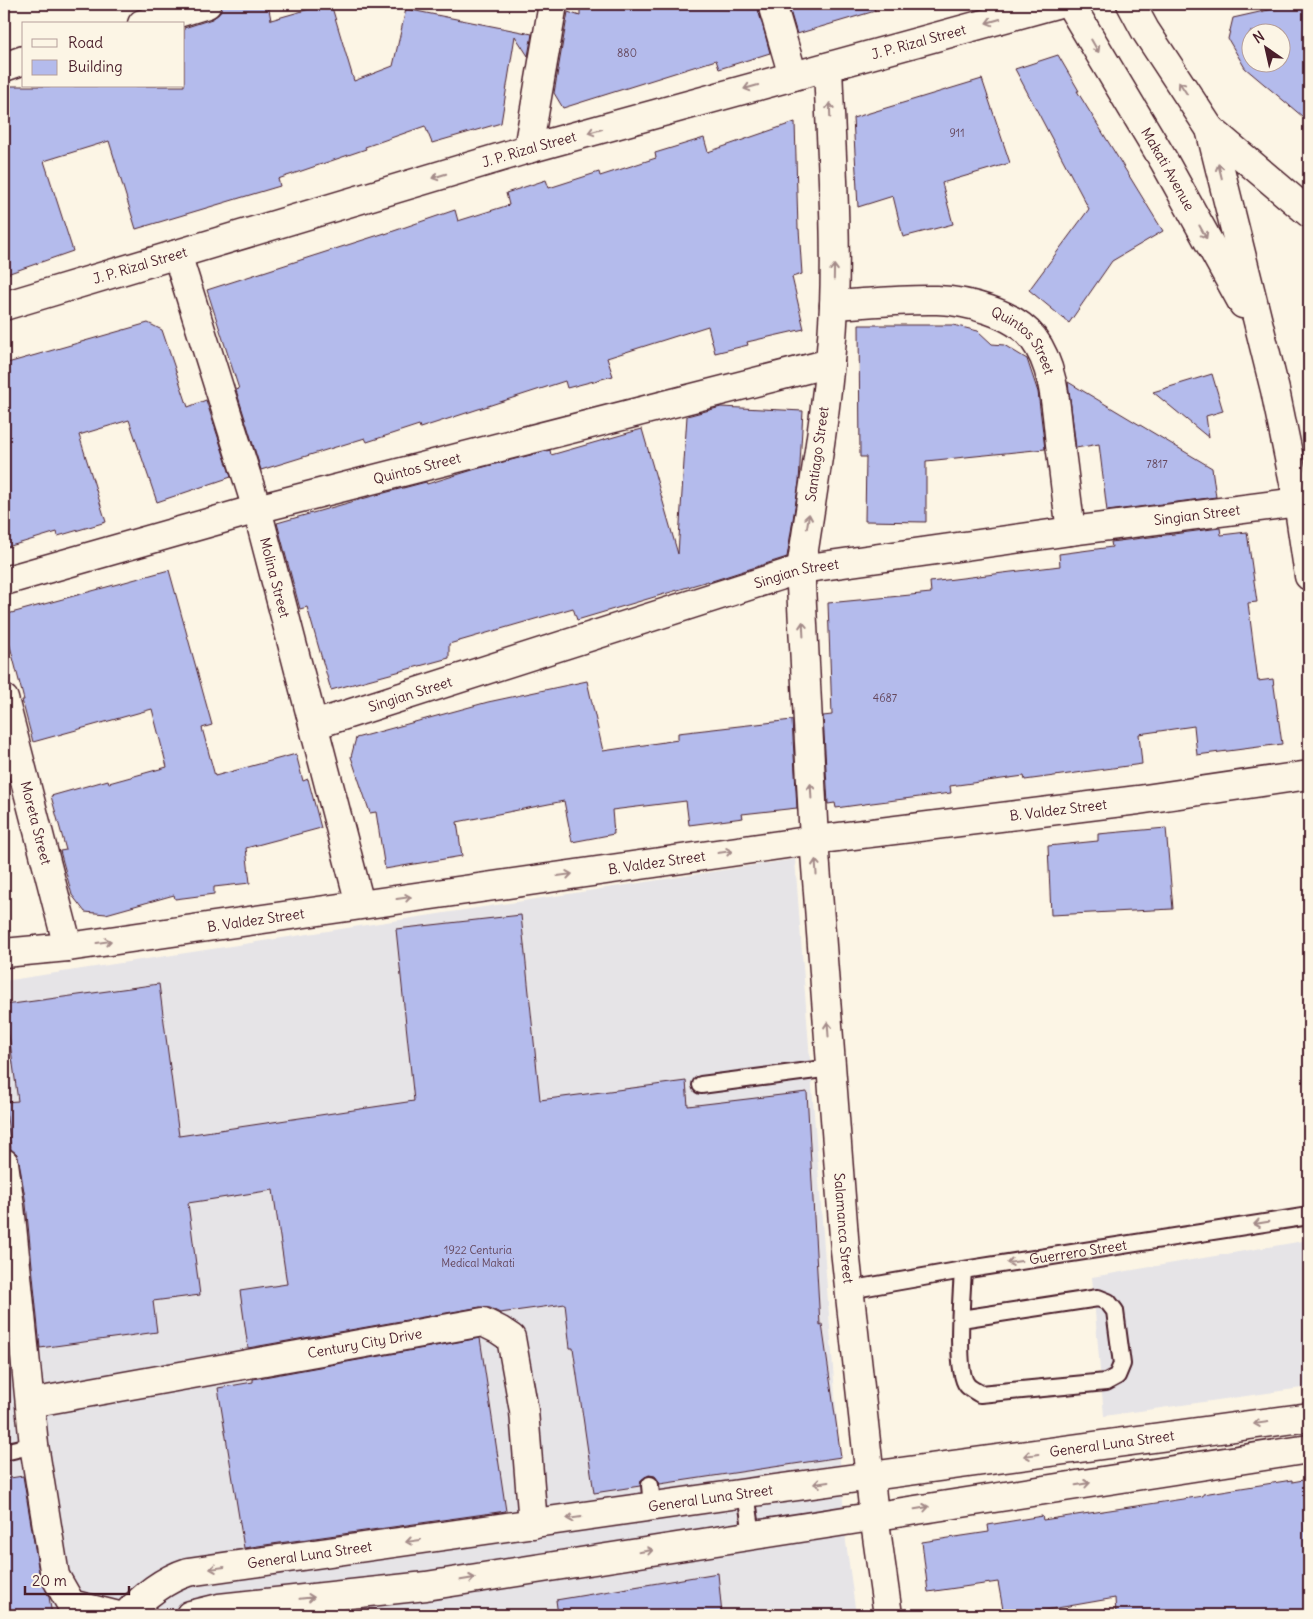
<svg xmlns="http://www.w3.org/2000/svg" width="1313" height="1619" font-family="Delius,sans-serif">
<rect width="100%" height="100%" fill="#fcf5e5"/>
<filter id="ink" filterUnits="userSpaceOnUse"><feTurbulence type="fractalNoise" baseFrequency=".02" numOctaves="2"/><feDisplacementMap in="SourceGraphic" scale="10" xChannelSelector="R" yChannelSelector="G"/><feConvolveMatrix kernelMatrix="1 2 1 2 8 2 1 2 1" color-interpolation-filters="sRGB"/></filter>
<g filter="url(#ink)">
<!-- built -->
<g fill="#e6e4e7">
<path d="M795 859 846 1542 856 1615H4V981Z"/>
<path d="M1309 1240V1387L1104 1416 1092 1277Z"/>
</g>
<!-- building -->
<g fill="#b4bbec" stroke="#4a1f2b" fill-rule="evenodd">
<path d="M222 4H268L271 20 327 4H331L354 81 393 66 406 9 532 34 528 56 515 36 501 123 432 143 425 126 365 147 366 149 278 179 280 186 136 229 109 141 44 161 73 251 4 275V86H184V28L212 19 219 14Z"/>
<path d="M580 4H757L770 53 719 69 716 60 563 108 554 93 568 12 580 16Z"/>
<path d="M788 4H873L875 11 797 34Z"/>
<path d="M1295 4H1309V122L1245 68 1228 39 1233 18ZM1250 32H1280V62H1250Z"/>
<path d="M1058 55 1079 91H1077L1163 231 1112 261 1069 323 1029 290 1089 209 1015 69Z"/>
<path d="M982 79 1010 163 942 183 953 224 903 237 893 196 858 207 853 118Z"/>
<path d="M795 122 798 229H799L802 274 792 277 804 329 747 342 748 345 715 353 708 326 607 358 613 376 567 388 565 381 420 428 419 425 367 442 365 438 261 470 236 390 239 389 207 290 385 233V234L455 210 458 221 509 205 506 193 546 180 549 188 599 172 600 176 656 158 655 153 704 138 708 152Z"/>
<path d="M148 323 162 330 188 407 206 400 231 477 157 502 129 420 79 435 106 522 58 536 57 532 4 548V364Z"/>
<path d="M859 325H953L978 331 992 344 1004 345 1027 359 1038 392 1045 449 926 461V522L865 521 866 457H860Z"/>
<path d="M1212 374 1223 411 1206 416 1209 438 1153 392Z"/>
<path d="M1068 382 1212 468 1216 497 1107 511 1099 444 1076 448Z"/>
<path d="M721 407 803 411 799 482 787 557 709 582 708 581 577 620 573 608 449 644V658L331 690 307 607 300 609 277 523 369 497 426 482 427 484 476 469 550 450 551 455 642 429 678 554 687 416Z"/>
<path d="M1220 528 1221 535 1247 532 1257 602 1248 603 1258 681 1273 679 1282 744 1197 755 1194 726 1139 734 1142 764 1025 780 1024 776 950 786 951 793 872 803 836 808 835 803 828 804 823 716 832 715 828 603 931 593 930 582 1060 566 1059 554 1112 547 1111 542Z"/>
<path d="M169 570 212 725 202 728 215 776 296 754 303 781 308 779 321 828 246 848 250 883 214 887V894L175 899 174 895 106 914 85 912 72 895 60 851 66 850 51 796 108 780 109 783 167 767 152 709 33 742 22 700H24L4 623V615Z"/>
<path d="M587 681 603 751 678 740V733L792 720 797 808 742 814 743 818 689 825 686 801 612 810 614 834 572 842 564 801 457 822 462 856 385 869 376 812 370 813 351 757 356 738 488 702Z"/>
<path d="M1166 828 1173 909 1051 915 1048 846 1098 841V834Z"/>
<path d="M521 915 540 1100 686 1081 688 1106 807 1092 820 1325 822 1324 841 1457 660 1484 655 1476 649 1475 641 1480 640 1486 594 1493 573 1348H570L565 1304 500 1313 490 1308 480 1307 248 1348 240 1291 287 1284 273 1190 188 1203 200 1295 153 1301 157 1332 40 1348 26 1204 19 1161 17 1154 11 1149 5 1102 18 1101 5 1005 159 984 179 1136 414 1101 396 929Z"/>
<path d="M480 1338 506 1511 244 1548 218 1388 253 1382V1379Z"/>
<path d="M23 1476 40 1578 49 1597 52 1615H4V1479Z"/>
<path d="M1309 1479V1615H1116L1115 1598 1017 1615H1004L998 1582 928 1592 922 1542 989 1532 988 1525 1042 1516 1043 1520 1203 1496V1494L1292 1480V1482Z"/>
<path d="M718 1573 722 1615H558L556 1600Z"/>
</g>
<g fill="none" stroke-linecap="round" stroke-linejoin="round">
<!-- lane casing -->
<g stroke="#4a1f2b" stroke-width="20">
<g id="lane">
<path d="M701 1085 831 1068"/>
<path id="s1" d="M849 1290 963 1270 1309 1216"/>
<path d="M961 1319 1098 1298 1108 1302 1115 1311 1122 1364 1117 1376 1106 1382 980 1394C976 1391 970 1389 967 1385 955 1371 962 1291 963 1270"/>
<path d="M4 1452 34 1445"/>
<path d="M650 1485 652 1507"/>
<path d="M746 1493 752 1535"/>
</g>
</g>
<!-- street casing -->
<g stroke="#4a1f2b" stroke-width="31">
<g id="street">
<path d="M772 4 793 76"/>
<path d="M142 24 207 4"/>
<path d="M4 67 24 60"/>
<path id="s2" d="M828 67C831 146 837 227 834 306 830 394 814 482 801 569V586L814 840 845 1250 874 1515 888 1615"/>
<path d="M528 149 553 4"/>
<path id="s3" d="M177 254 257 509 360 904"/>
<path id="s4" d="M834 305C868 303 903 299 937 300 967 301 1014 313 1033 338 1055 367 1056 409 1060 444 1064 473 1067 502 1071 531"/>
<path id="s5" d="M4 581 257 509 830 363"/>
<path id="s6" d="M4 699 68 947"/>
<path id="s7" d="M314 725 801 569 1071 531 1298 502"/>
<path id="s8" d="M4 953 68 947 814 840 1138 800 1309 775"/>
<path d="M4 1163 10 1206 34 1445 55 1576 71 1604 115 1615"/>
<path id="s9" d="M30 1403 483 1322 499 1330 511 1338 524 1411 533 1524"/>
<path id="s10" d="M126 1615C144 1596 163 1580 188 1572L746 1493 1309 1417"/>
<path d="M190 1615 219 1608 426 1586 1309 1449"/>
</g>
</g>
<!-- secondary casing -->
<g stroke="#4a1f2b" stroke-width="31">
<g id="secondary">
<path id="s11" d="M1070 4 1164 161 1243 304"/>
<path d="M1131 4 1145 30 1210 129 1275 390 1298 502 1309 576"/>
<path d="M1210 129 1309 213"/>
<path id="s12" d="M4 306 528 149 1056 4"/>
</g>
</g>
<!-- lane -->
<use href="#lane" stroke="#fcf5e5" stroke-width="16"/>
<!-- street -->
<use href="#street" stroke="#fcf5e5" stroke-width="28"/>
<!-- secondary -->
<use href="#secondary" stroke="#fcf5e5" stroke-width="28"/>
</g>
<!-- one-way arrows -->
<defs><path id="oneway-shaft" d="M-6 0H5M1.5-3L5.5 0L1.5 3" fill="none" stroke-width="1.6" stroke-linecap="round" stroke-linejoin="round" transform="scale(1.25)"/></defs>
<g stroke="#a38a88">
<use href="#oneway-shaft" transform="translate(993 21) rotate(164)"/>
<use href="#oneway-shaft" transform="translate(1095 46) rotate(60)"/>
<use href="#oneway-shaft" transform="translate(751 87) rotate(164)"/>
<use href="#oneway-shaft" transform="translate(1183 88) rotate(-123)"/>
<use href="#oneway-shaft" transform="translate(830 110) rotate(-92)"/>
<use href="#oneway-shaft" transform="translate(595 131) rotate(164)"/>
<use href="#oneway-shaft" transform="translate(1220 171) rotate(-104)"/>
<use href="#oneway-shaft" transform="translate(439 176) rotate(163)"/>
<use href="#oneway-shaft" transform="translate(1203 232) rotate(61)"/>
<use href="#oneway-shaft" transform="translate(834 272) rotate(-89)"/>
<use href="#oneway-shaft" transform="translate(808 521) rotate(-81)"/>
<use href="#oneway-shaft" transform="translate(803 629) rotate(-93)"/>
<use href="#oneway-shaft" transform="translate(811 791) rotate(-93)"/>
<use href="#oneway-shaft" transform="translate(725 852) rotate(-8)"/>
<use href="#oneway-shaft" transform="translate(816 867) rotate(-94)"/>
<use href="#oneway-shaft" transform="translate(565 875) rotate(-8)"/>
<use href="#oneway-shaft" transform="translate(404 898) rotate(-8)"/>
<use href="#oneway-shaft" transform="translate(104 942) rotate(-8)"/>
<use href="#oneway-shaft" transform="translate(828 1029) rotate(-94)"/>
<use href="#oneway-shaft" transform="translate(1261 1223) rotate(171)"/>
<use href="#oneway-shaft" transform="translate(1014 1262) rotate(172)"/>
<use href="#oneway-shaft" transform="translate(1261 1423) rotate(172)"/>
<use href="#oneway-shaft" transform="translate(1031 1455) rotate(172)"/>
<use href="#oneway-shaft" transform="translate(821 1483) rotate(172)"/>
<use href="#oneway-shaft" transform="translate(1083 1484) rotate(-9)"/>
<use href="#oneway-shaft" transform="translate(922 1508) rotate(-9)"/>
<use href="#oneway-shaft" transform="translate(574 1518) rotate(172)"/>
<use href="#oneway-shaft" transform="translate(413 1541) rotate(172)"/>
<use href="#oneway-shaft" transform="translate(646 1551) rotate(-9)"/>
<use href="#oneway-shaft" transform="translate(217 1568) rotate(172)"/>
<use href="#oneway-shaft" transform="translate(468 1579) rotate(-9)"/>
<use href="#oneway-shaft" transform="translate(307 1598) rotate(-6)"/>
</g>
</g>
<g text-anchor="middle" stroke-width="4" stroke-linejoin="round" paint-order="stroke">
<!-- number labels -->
<g font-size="11" fill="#64465b">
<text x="627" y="57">880</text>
<text x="957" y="137">911</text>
<text x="1157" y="468">7817</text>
<text x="885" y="702">4687</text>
<text x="478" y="1254">1922 Centuria<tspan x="478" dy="13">Medical Makati</tspan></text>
</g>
<!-- street labels -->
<g font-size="14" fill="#4a1f2b" stroke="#fcf5e5">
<text dy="5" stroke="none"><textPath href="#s12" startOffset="952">J. P. Rizal Street</textPath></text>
<text dy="5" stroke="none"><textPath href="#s12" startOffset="548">J. P. Rizal Street</textPath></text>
<text dy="5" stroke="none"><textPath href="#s11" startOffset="192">Makati Avenue</textPath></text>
<text dy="5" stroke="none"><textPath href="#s12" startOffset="142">J. P. Rizal Street</textPath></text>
<text dy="5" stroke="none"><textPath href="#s4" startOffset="204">Quintos Street</textPath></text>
<text transform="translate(817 454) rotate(-82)" y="5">Santiago Street</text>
<text dy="5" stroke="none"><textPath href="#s5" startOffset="428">Quintos Street</textPath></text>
<text dy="5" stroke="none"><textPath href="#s7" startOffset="911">Singian Street</textPath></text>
<text dy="5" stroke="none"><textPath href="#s7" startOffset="506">Singian Street</textPath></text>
<text dy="5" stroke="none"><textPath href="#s3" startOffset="338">Molina Street</textPath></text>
<text dy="5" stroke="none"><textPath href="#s7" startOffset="101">Singian Street</textPath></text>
<text dy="5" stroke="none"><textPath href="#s8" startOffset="1064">B. Valdez Street</textPath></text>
<text dy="5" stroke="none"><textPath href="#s6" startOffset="128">Moreta Street</textPath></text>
<text dy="5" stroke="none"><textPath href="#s8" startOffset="659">B. Valdez Street</textPath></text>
<text dy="5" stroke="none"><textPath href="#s8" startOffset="254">B. Valdez Street</textPath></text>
<text dy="5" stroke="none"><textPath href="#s2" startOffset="1165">Salamanca Street</textPath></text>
<text dy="5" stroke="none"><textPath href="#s1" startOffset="232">Guerrero Street</textPath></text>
<text dy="5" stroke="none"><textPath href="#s9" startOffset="340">Century City Drive</textPath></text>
<text dy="5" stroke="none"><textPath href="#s10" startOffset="1009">General Luna Street</textPath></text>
<text dy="5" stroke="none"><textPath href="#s10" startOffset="604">General Luna Street</textPath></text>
<text dy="5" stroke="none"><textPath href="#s10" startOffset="199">General Luna Street</textPath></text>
</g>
</g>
<!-- margin -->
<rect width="1313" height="1619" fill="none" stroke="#fcf5e5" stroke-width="20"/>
<rect x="10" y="10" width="1293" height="1599" fill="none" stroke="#4a1f2b" stroke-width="2" filter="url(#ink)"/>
<!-- legend -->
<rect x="22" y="22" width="162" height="65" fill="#fcf5e5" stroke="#b59f9b"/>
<rect x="32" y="39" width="25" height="8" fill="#fcf5e5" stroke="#b59f9b"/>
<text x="68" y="48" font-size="15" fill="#4a1f2b">Road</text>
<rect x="32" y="60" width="25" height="15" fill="#b4bbec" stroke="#b59f9b"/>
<text x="68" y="72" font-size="15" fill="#4a1f2b">Building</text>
<!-- north arrow -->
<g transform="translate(1266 48) rotate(326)"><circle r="24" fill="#fcf5e5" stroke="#b59f9b"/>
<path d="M0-4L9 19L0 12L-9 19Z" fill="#4a1f2b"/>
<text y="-8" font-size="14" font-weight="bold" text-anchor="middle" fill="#4a1f2b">N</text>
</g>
<!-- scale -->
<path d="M25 1586v8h104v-8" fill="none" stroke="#4a1f2b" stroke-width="2.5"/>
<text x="32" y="1586" font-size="15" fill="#4a1f2b" stroke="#fcf5e5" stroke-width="4" paint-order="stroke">20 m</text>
</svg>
